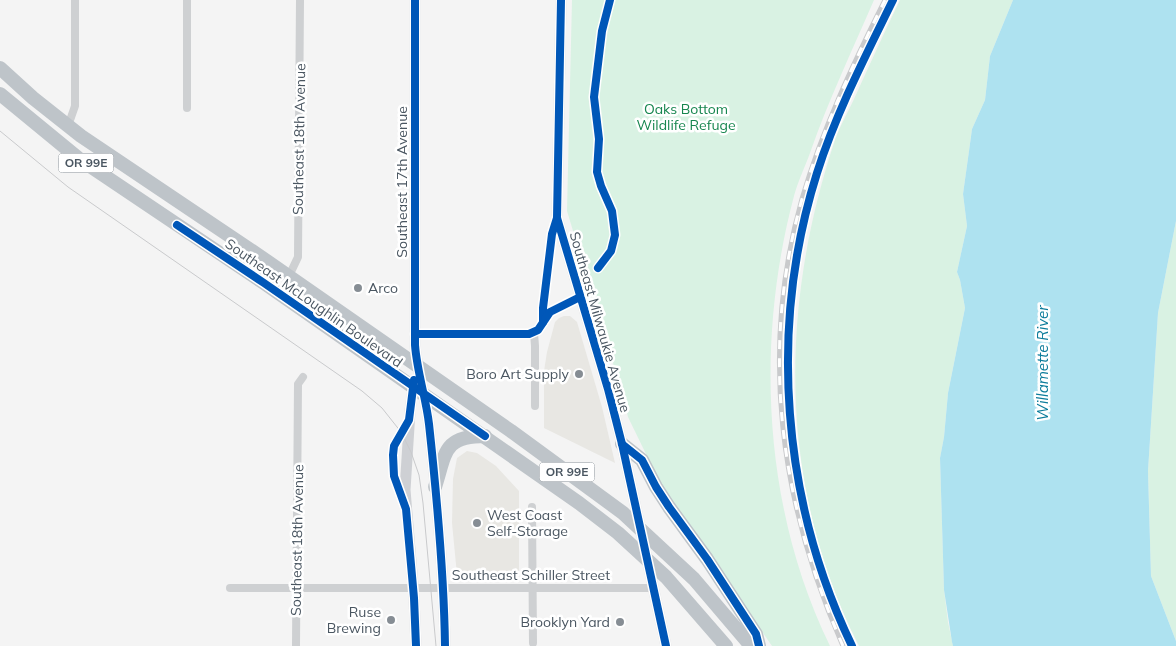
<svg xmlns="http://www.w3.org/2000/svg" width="1176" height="646" font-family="Mulish,sans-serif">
<rect width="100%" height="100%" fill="#f4f4f4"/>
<!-- commercial -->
<g fill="#e8e7e3">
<path d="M564 316H570L577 322 602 407 615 463 544 428V371L547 352 555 322 559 318Z"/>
<path d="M467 451 477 453 496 466 519 491V575H457L452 523 453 479 457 458Z"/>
</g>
<!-- green -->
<g fill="#d9f2e3">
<path d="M572 0H874C852 51 828 101 810 153 805 167 798 181 794 196 755 342 763 509 830 646H772L662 487 628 417 623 396 567 211Z"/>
<path d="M900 0H1013L990 56 985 100 972 129 969 151 963 194 967 226 957 272 960 280 965 308 948 393 944 437 940 458 944 590 948 622 953 646H859C778 487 779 307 835 140 840 126 848 112 854 99 869 66 884 33 900 0Z"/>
<path d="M1176 221V641L1151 576 1148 471 1158 313Z"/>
</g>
<!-- water -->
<path fill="#aee2f0" d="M1013 0H1176V221L1158 313 1148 471 1151 576 1176 641V646H953L952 642 944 590 940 458 944 437 948 393 965 308 960 280 957 272 967 226 963 194 969 151 972 129 985 100 990 56Z"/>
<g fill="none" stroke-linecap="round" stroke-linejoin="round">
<!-- street -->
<g stroke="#ced0d2" stroke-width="8">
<path d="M187 0V108"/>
<path d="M68 126 75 106V0"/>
<path d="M289 276 298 257 300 0"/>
<path d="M534 333 535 346V406"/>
<path d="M415 334H529L538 330 550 312 580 297"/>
<path d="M532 507 533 643"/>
<path d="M230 588H653"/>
<path d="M296 646 298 384 303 377"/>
</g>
<!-- secondary -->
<g stroke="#ced0d4" stroke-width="11">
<path d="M415 0V345C417 372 426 398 429 424 437 498 444 572 445 646"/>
<path d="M561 0 557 218 608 389 622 444 666 646"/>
<path d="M414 381 410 411 405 490 414 598 416 646"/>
</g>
<!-- highway -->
<g stroke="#bec4c9" stroke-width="14">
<path d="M0 68 33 98 81 136 261 257 511 431 623 513 694 579 751 646"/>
<path d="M0 94 78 158 264 283 579 503 618 533 666 577 726 646"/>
<path d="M622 444 642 460 656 487 669 507 707 559 756 634 759 646"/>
<path d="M435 487C446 453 443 436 485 436"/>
</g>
<!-- tram -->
<path stroke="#c9cacc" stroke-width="1" d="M0 131 68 187 362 391 382 408 401 432 411 452 419 475 423 503 436 646"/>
<!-- rail casing -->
<g stroke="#c9cacc" stroke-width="5">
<path id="rail" d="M843 646C780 503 759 351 802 199 822 130 853 64 885 0"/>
</g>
<!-- rail -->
<use href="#rail" stroke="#fff" stroke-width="3" stroke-dasharray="9" stroke-linecap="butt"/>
<!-- cycleway casing -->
<g stroke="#fff" stroke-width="11">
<g id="cycleway">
<path d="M415 0V345C417 372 426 398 429 424 437 498 444 572 445 646"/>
<path d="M561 0 557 218 608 389 622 444 666 646"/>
<path d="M177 225 264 283 485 436"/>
<path d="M598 268 611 251 615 235 612 211 601 186 597 172 599 139 594 97 602 31 610 0"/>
<path d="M543 322V308L552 234 557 218"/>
<path d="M415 334H529L538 330 550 312 580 297"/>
<path d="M414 380 409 420 394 446 393 455 394 476 406 509 414 598 416 646"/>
<path d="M622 444 642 460 656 487 669 507 707 559 756 634 759 646"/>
<path d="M852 646C782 501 768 328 817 173 836 113 865 57 893 0"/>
</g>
</g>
<!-- cycleway -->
<use href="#cycleway" stroke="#0057b8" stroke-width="8"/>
</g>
<!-- markers -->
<g fill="#868d94" stroke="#fff" stroke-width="2">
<circle cx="358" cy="288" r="5"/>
<circle cx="579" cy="374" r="5"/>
<circle cx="477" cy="523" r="5"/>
<circle cx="391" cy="620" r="5"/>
<circle cx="620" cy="622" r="5"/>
</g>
<g text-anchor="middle" stroke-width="5" stroke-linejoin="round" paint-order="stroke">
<!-- shield labels -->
<g fill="#fff" stroke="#808990" stroke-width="1">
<rect x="58.5" y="153.5" width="55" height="19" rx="4"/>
<rect x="539.5" y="462.5" width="55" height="19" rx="4"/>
</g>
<g font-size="12" font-weight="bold" fill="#4a5661">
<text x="86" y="167">OR 99E</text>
<text x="567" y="476">OR 99E</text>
</g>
<!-- park labels -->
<g font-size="14" fill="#17864f" stroke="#fff">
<text x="686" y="114">Oaks Bottom<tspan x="686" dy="16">Wildlife Refuge</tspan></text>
</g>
<!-- street labels -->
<g font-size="14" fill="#4a5661" stroke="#fff">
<text transform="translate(299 139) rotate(-89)" y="5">Southeast 18th Avenue</text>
<text transform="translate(402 182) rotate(-90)" y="5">Southeast 17th Avenue</text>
<text transform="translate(314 303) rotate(35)" y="5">Southeast McLoughlin Boulevard</text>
<text transform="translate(600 322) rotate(74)" y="5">Southeast Milwaukie Avenue</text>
<text transform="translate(297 540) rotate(-89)" y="5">Southeast 18th Avenue</text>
<text x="531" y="580">Southeast Schiller Street</text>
</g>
<!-- poi labels -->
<g font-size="14" fill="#4a5661" stroke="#fff" text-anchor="end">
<text x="368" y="293" text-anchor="start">Arco</text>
<text x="569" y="379">Boro Art Supply</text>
<text x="487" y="520" text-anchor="start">West Coast<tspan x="487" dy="16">Self-Storage</tspan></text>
<text x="381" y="617">Ruse<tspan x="381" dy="16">Brewing</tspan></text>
<text x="610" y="627">Brooklyn Yard</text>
</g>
<!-- water labels -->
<g font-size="15" font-style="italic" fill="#0c7c9b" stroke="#fff">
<text transform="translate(1043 363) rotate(-90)" y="5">Willamette River</text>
</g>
</g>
</svg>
